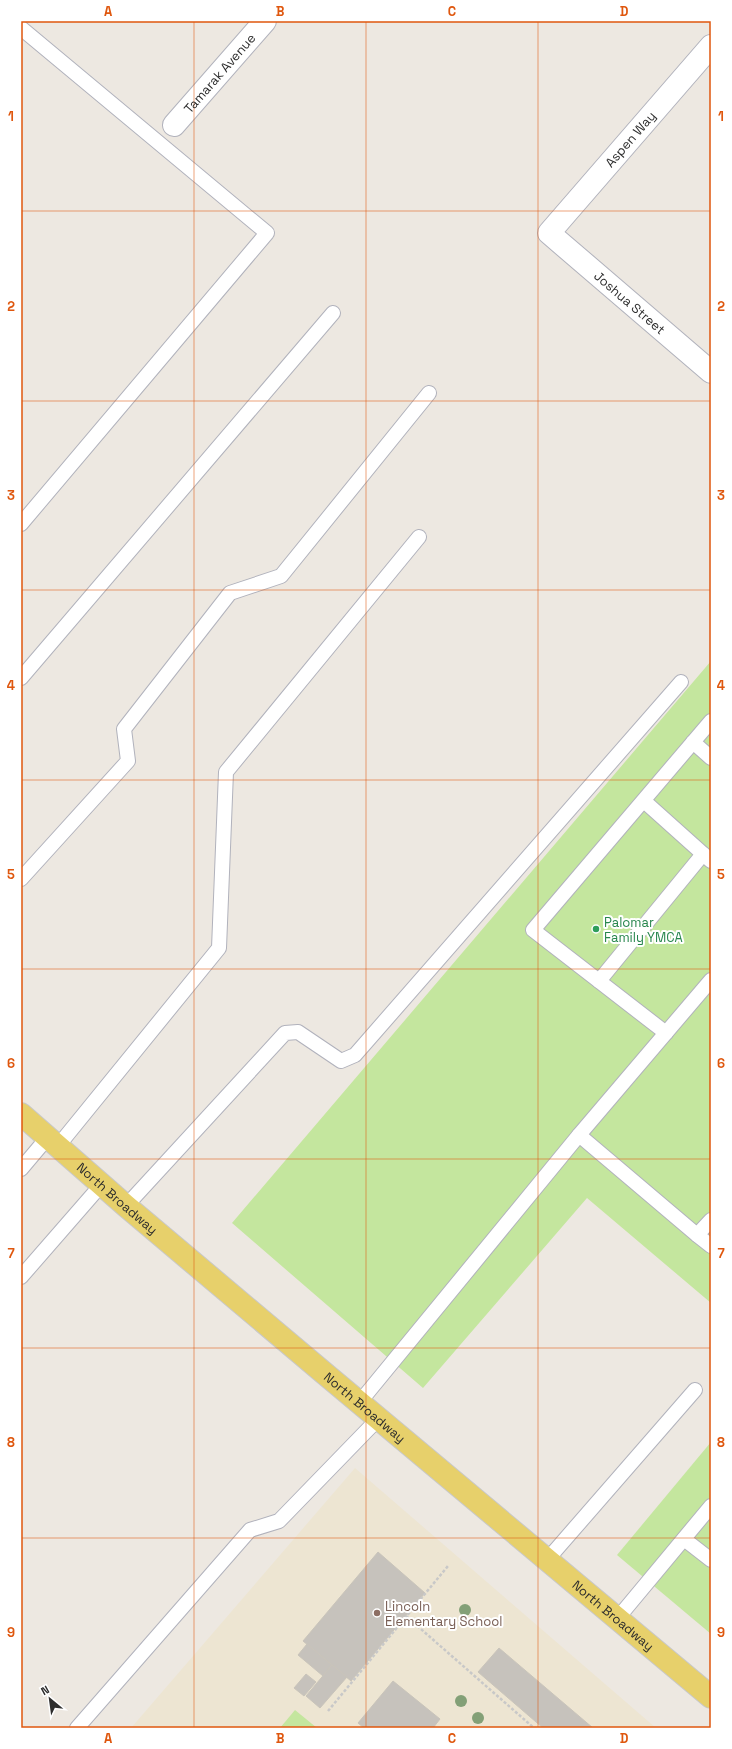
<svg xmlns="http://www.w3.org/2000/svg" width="732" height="1749" font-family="'Space Grotesk',sans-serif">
<rect width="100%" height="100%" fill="#ede8e1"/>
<!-- education -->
<path fill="#ede5d2" d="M355 1468 656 1728H131Z"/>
<!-- pitch -->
<g fill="#c4e69e">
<path d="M711 661V1303L587 1198 423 1388 232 1223Z"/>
<path d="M711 1442V1634L617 1555Z"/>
<path d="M295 1710 317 1728H280Z"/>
</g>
<!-- building -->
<g fill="#c6c2bc" stroke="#c9c4ba">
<path d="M378 1552 425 1593 351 1681 303 1641Z"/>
<path d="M307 1644 332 1665 323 1676 298 1655Z"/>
<path d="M499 1648 593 1728H543L478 1672Z"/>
<path d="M332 1665 347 1677 320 1708 306 1696Z"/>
<path d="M306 1674 316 1682 304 1696 294 1688Z"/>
<path d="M393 1681 440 1719 433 1728H364L358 1723Z"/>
</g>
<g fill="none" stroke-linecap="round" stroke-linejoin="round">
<!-- service casing -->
<g stroke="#b1b2bc" stroke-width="16">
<g id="service">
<path d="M21 28 267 233 21 524"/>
<path d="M21 678 333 313"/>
<path d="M693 742 711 758"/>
<path d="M644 801 711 861"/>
<path d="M21 879 128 761 124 729 230 593 281 576 429 393"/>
<path d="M599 981 703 854"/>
<path d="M666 1033 533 930 711 721"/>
<path d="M579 1135 711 980"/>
<path d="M58 1146 219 948 226 772 419 537"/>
<path d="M21 1169 48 1137"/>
<path d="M126 1206 285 1033 298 1032 341 1061 355 1055 681 682"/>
<path d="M697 1235 711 1246"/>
<path d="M21 1277 102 1184"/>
<path d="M359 1403 579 1135 697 1235 711 1220"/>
<path d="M684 1539 711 1560"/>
<path d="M547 1560 695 1390"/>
<path d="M617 1619 711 1506"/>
<path d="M77 1728 250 1530 279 1521 378 1419"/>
</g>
</g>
<!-- minor casing -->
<g stroke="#b1b2bc" stroke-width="24">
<g id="minor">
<path id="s1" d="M711 46 549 233 711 372"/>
<path id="s2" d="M174 125 265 21"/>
</g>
</g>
<!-- primary casing -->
<g stroke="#c8c8c8" stroke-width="24">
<g id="primary">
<path id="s3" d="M21 1114 126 1206 324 1373 711 1697"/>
</g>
</g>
<!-- path -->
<g stroke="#c8c8c8" stroke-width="2.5" stroke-dasharray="3 2" stroke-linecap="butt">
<path d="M406 1616 534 1728"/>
<path d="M328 1711 448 1566"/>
</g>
<!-- service -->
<use href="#service" stroke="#fff" stroke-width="14"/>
<!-- minor -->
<use href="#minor" stroke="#fff" stroke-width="22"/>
<!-- primary -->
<use href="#primary" stroke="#e7d06b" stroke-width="22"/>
</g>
<!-- trees -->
<g fill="#83a077">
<circle cx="465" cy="1610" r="6"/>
<circle cx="461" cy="1701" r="6"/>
<circle cx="478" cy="1718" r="6"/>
</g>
<!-- grid -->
<path fill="none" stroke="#df570e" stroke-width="1" stroke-opacity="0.55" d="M194 21V1728M366 21V1728M538 21V1728M21 211H711M21 401H711M21 590H711M21 780H711M21 969H711M21 1159H711M21 1348H711M21 1538H711"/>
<!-- markers -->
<circle fill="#2e9e5b" stroke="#fff" stroke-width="1.5" cx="596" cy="929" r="4"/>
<circle fill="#8d6e63" stroke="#fff" stroke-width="1.5" cx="377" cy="1613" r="4"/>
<g text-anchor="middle" stroke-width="4" stroke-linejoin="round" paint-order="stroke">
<!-- street labels -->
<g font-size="13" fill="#2d2d2d" stroke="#fff">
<text dy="5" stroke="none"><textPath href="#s2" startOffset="69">Tamarak Avenue</textPath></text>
<text transform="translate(630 139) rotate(-49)" y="5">Aspen Way</text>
<text dy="5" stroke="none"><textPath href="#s1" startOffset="354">Joshua Street</textPath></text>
<text dy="5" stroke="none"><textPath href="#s3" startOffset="128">North Broadway</textPath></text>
<text dy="5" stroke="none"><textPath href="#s3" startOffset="452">North Broadway</textPath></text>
<text dy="5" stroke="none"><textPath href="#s3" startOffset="776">North Broadway</textPath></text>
</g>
<!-- leisure labels -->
<g font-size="13" fill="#27864d" stroke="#fff" text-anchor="start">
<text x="604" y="927">Palomar<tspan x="604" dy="15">Family YMCA</tspan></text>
</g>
<!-- education labels -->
<g font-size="13" fill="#785e54" stroke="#fff" text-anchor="start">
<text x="385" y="1611">Lincoln<tspan x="385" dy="15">Elementary School</tspan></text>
</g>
</g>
<!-- border -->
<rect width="732" height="1749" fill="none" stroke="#ffffff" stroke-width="44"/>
<!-- north arrow -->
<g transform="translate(50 1699) rotate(331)" stroke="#ffffff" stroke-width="3" paint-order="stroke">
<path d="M0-3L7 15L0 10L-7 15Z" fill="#2d2d2d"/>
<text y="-6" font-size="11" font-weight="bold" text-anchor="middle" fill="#2d2d2d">N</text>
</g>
<rect x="22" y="22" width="688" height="1705" fill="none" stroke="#df570e" stroke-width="1.5"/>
<g font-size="13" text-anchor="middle" font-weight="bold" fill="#df570e">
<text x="108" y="16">A</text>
<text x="280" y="16">B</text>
<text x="452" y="16">C</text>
<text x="624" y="16">D</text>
<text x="11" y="121">1</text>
<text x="721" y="121">1</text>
<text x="11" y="311">2</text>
<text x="721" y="311">2</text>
<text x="11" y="500">3</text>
<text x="721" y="500">3</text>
<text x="11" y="690">4</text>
<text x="721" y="690">4</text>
<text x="11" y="879">5</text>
<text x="721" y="879">5</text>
<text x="11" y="1068">6</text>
<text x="721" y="1068">6</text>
<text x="11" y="1258">7</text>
<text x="721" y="1258">7</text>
<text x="11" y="1447">8</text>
<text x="721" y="1447">8</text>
<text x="11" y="1637">9</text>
<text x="721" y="1637">9</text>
<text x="108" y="1743">A</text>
<text x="280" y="1743">B</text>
<text x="452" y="1743">C</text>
<text x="624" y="1743">D</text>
</g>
</svg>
